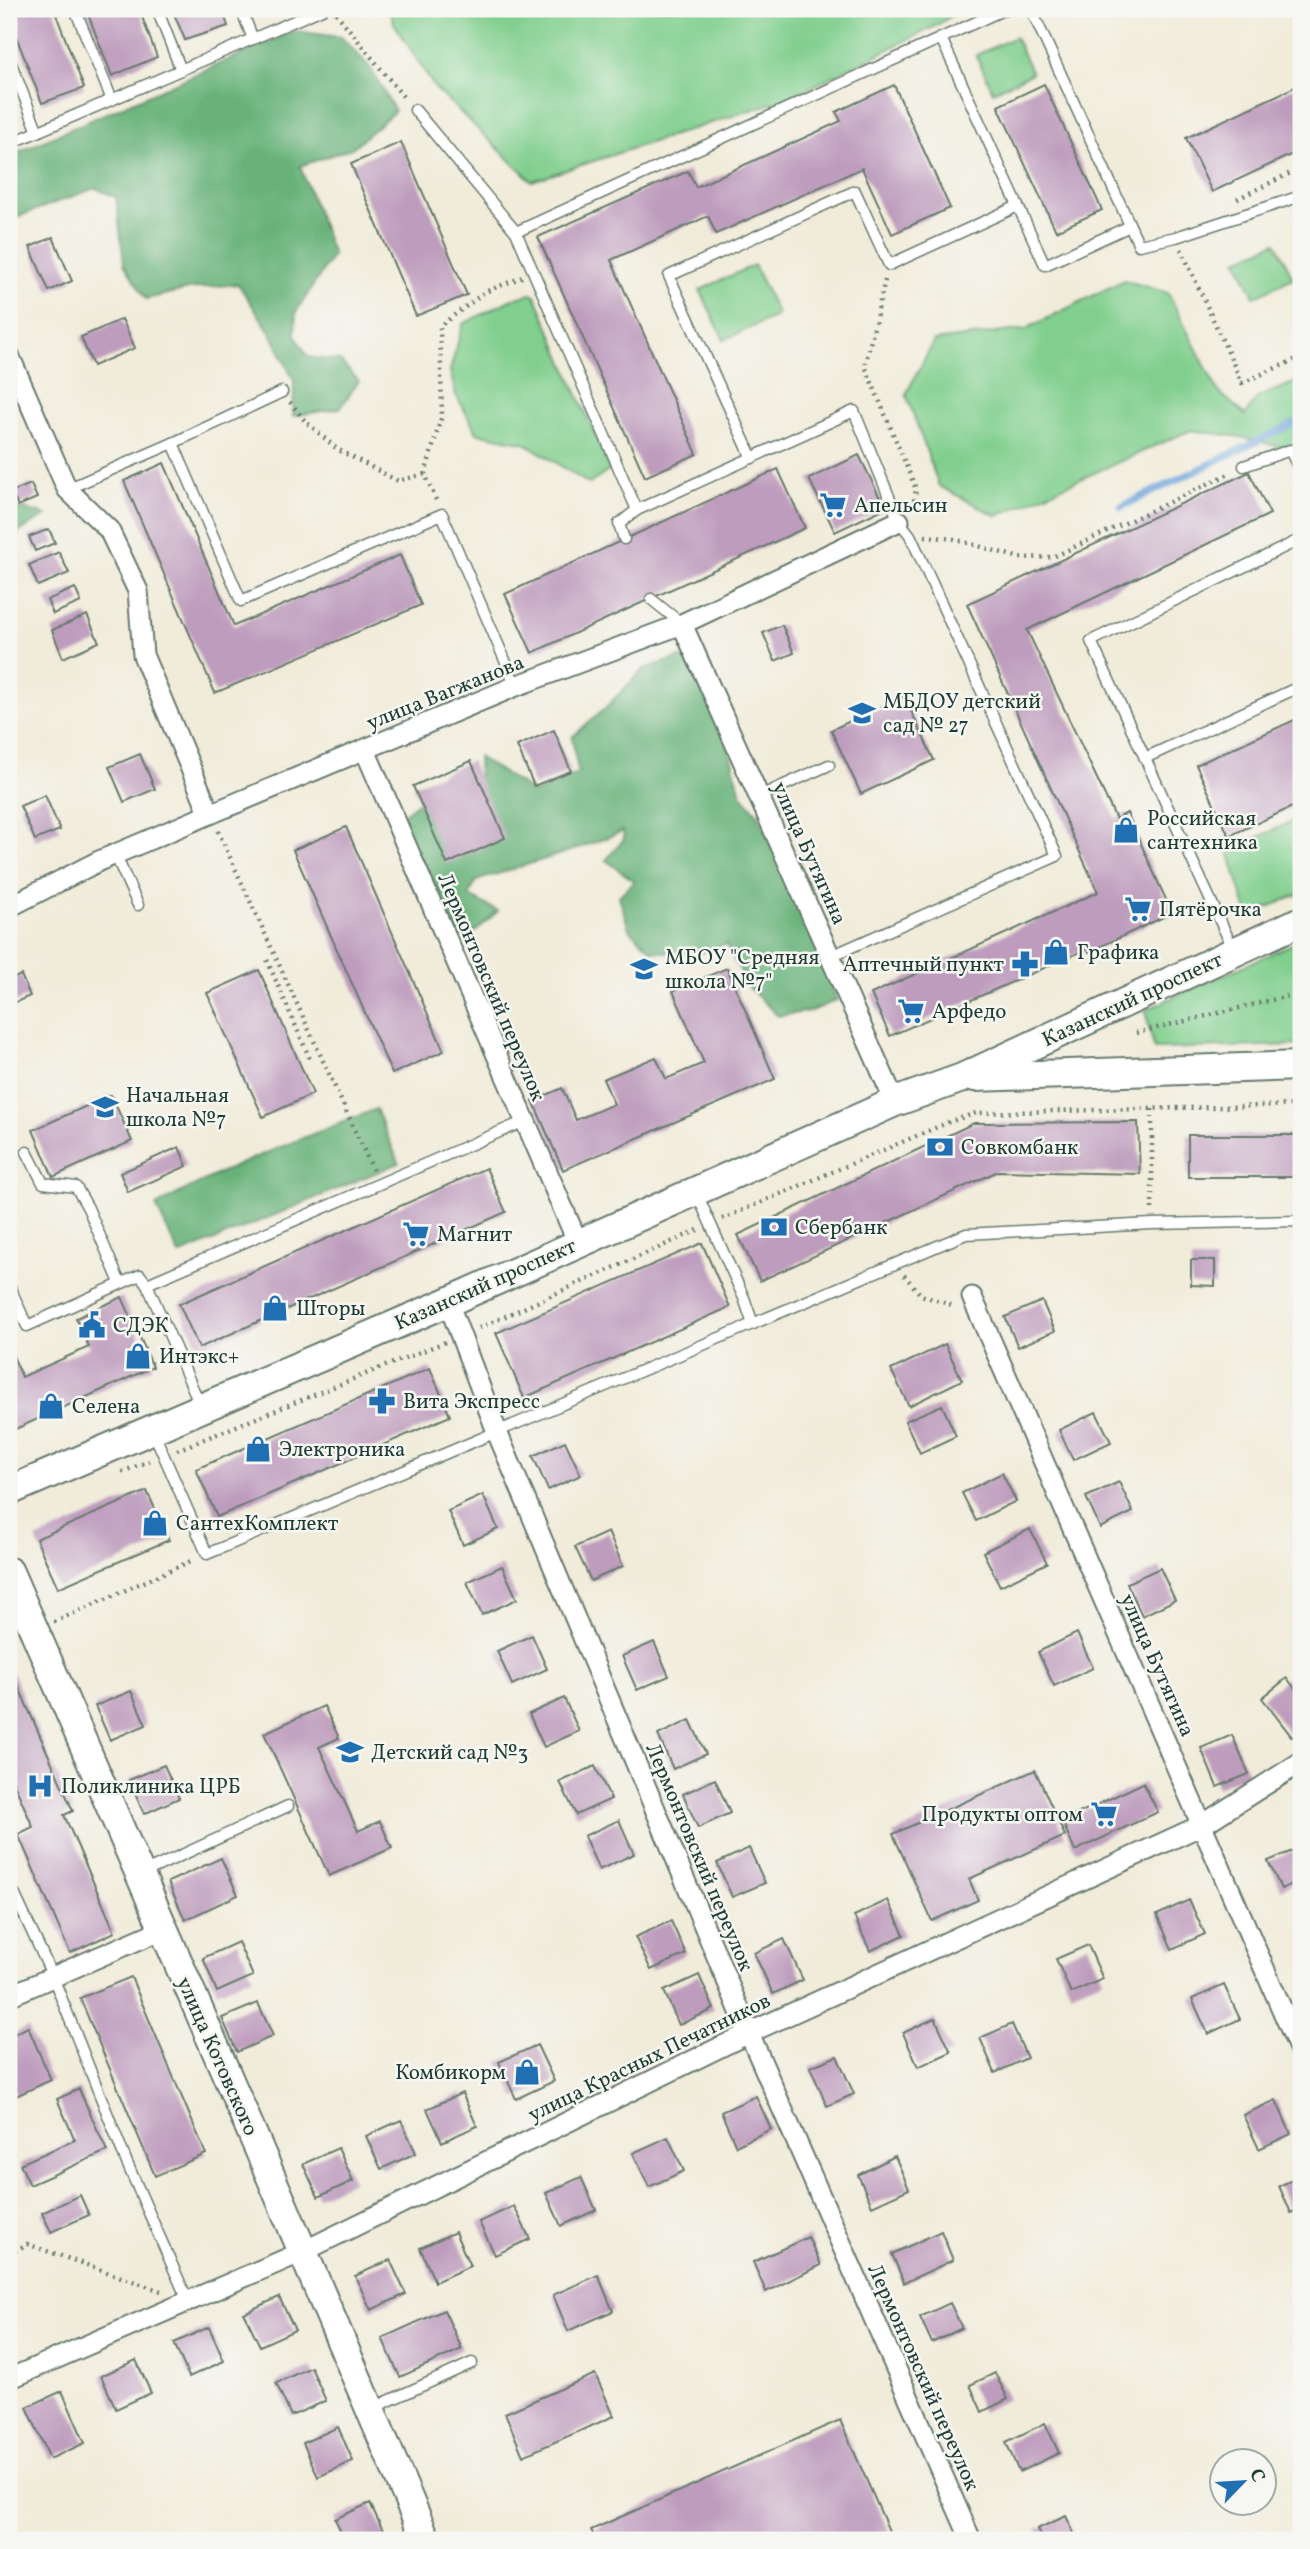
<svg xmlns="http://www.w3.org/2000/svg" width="1310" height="2549" font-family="Vollkorn,serif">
<rect width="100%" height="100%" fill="#f6f6f2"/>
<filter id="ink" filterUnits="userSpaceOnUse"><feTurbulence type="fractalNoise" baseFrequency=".0143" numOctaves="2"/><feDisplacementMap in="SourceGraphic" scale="14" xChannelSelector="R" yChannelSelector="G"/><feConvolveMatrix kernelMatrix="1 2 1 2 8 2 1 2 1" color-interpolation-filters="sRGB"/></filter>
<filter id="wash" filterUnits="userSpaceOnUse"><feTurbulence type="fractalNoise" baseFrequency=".00686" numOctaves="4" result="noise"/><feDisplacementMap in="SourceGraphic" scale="28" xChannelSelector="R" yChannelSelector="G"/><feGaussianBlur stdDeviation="1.57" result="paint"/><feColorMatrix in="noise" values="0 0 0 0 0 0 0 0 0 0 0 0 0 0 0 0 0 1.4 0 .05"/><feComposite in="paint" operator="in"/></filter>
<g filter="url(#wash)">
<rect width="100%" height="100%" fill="#f1ecda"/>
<!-- green -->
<g fill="#81cf8e" stroke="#508661" stroke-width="2">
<path d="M389 9H961L936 26 791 97 532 181 435 88 395 25Z"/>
<path d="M1015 37 1032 73 993 92 976 55Z"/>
<path d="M1276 242 1293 278 1254 297 1237 260Z"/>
<path d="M754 265 778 315 724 340 700 290Z"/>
<path d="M1124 280 1168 293 1218 391 1245 415 1258 397 1301 380V463L1284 448 1241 437 1191 430 997 516 939 486 906 394 934 341 1026 329Z"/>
<path d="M530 294 535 295 610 470 589 484 525 443 477 433 456 395 450 371 463 324 510 300Z"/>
<path d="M1301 817V893L1248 916 1229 851Z"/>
<path d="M1301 940V1045L1154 1049 1145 1010Z"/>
</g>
<!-- forest -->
<g fill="#68b279" stroke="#447856" stroke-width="2">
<path d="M294 31 341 37 370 67 395 111 352 148 300 166 333 255 296 312 295 335 308 357 340 361 359 381 340 408 293 416 294 381 272 335 238 284 189 289 146 299 124 264 116 197 95 188 9 220V156Z"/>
<path d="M25 509 47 515 9 538V510Z"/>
<path d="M681 657 695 667 726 737 741 794 758 814 818 948 837 1000 812 1011 778 1016 750 989 726 944 693 955 652 951 629 929 619 896 634 881 606 860 624 839 623 831C576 852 525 864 476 881L469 896 498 911 475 932 450 940 399 819 416 803 454 796 479 785 478 757 535 793 578 773 572 737 603 710 644 669Z"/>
<path d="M376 1109 399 1163 179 1255 156 1206C225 1166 302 1139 376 1109Z"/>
</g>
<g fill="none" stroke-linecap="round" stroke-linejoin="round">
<!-- stream -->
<path stroke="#6ba2d9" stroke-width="7" d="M1121 507 1301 420"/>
</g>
<g id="blocks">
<!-- building -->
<g fill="#be9cbd">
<path d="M9 9H54L84 88 42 103 9 18Z"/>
<path d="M86 9H139L157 57 112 76Z"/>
<path d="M172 9H222L228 26 185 40Z"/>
<path d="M1044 84 1102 210 1056 231 998 106Z"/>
<path d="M1301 84V150L1212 192 1186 138Z"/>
<path d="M894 85 950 208 892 234 862 168 716 234 708 216 611 260 697 454 645 477 538 237 688 171 696 187 841 121 836 112Z"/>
<path d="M401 142 467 295 416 316 351 164Z"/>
<path d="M53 237 72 281 49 291 30 247Z"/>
<path d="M122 319 135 348 93 366 81 337Z"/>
<path d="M859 455 885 508 835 532 809 479Z"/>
<path d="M164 463 234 626 400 555 421 605 215 693 124 481Z"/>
<path d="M778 469 805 528 532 653 505 594Z"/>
<path d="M1249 472 1270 514 1027 630 1116 819 1127 813 1172 913 1089 952 1087 949 890 1036 871 994 1098 892 967 604Z"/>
<path d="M31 484 37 498 18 506 11 492Z"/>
<path d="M49 529 55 543 35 551 29 537Z"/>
<path d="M59 552 69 573 38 586 29 565Z"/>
<path d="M75 588 81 602 53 614 47 600Z"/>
<path d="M87 615 99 642 63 658 52 630Z"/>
<path d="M782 625 794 653 775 661 763 633Z"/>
<path d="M904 696 934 760 861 794 831 730Z"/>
<path d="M1301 717V803L1229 836 1196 765Z"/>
<path d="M554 730 571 771 534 786 517 746Z"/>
<path d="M140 754 155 789 124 802 109 767Z"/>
<path d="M471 761 505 838 447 864 413 786Z"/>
<path d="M45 795 60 830 35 840 20 806Z"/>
<path d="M346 827 444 1051 392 1074 293 850Z"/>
<path d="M727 968 775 1079 563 1170 533 1101 562 1088 576 1120 614 1104 603 1079 656 1057 666 1079 704 1063 673 991Z"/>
<path d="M259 970 313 1094 263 1117 207 993Z"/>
<path d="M21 975 30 996 9 1005V980Z"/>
<path d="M111 1095 132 1141 53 1177 33 1130Z"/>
<path d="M1138 1122 1140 1174 998 1171 760 1281 738 1235 974 1123Z"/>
<rect x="1188" y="1135" width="113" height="42"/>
<path d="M179 1147 187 1166 128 1192 120 1173Z"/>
<path d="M486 1168 506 1212 199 1348 179 1304Z"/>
<path d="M702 1243 730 1307 524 1398 496 1333Z"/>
<path d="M1191 1260H1215V1286L1191 1285Z"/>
<path d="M122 1297 153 1367 9 1432V1347L22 1377 89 1347 76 1318Z"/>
<path d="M1042 1301 1055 1331 1018 1347 1005 1317Z"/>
<path d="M945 1344 962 1380 909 1406 891 1370Z"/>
<path d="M430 1368 450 1416 217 1517 196 1469Z"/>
<path d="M942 1405 956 1436 920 1453 905 1421Z"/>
<path d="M1096 1412 1111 1442 1073 1460 1059 1430Z"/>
<path d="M565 1441 581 1475 548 1490 533 1456Z"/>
<path d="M1002 1473 1016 1501 976 1521 962 1493Z"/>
<path d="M1119 1482 1133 1512 1100 1528 1086 1497Z"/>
<path d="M147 1491 169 1540 58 1588 36 1539Z"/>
<path d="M483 1495 498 1529 463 1545 448 1511Z"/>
<path d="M1030 1529 1047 1563 1000 1586 983 1552Z"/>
<path d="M608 1532 623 1566 591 1581 575 1547Z"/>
<path d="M502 1566 517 1599 482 1615 467 1582Z"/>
<path d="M1160 1568 1175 1600 1142 1616 1127 1583Z"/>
<path d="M1077 1633 1093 1668 1054 1686 1038 1652Z"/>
<path d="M532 1635 547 1669 512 1685 497 1651Z"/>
<path d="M654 1642 669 1676 637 1690 622 1656Z"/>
<path d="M9 1665 73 1811 64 1815 115 1932 70 1953 18 1834 33 1827 9 1772Z"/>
<path d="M1287 1678 1301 1697V1730L1292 1737 1262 1698Z"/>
<path d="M131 1691 146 1725 110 1740 95 1706Z"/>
<path d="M564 1698 579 1731 544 1747 529 1714Z"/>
<path d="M324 1706 339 1738 319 1747 358 1831 380 1821 392 1848 329 1876 264 1733Z"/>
<path d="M690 1720 706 1754 673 1769 658 1735Z"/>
<path d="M1232 1735 1249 1774 1217 1787 1201 1748Z"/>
<path d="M164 1765 179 1798 144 1814 129 1780Z"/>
<path d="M595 1766 611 1799 576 1815 560 1782Z"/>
<path d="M1035 1770 1065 1836 969 1879 978 1900 932 1921 893 1834Z"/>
<path d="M715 1779 730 1813 698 1828 683 1794Z"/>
<path d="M1143 1783 1158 1812 1075 1851 1062 1821Z"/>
<path d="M619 1820 634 1854 599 1870 584 1836Z"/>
<path d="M749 1848 765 1883 732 1897 717 1863Z"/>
<path d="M1297 1849 1301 1859V1880L1281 1889 1268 1861Z"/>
<path d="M221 1858 238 1895 185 1920 168 1882Z"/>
<path d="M888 1900 904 1935 870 1951 854 1916Z"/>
<path d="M1189 1900 1205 1934 1172 1949 1157 1915Z"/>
<path d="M671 1921 686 1954 651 1970 635 1937Z"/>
<path d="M784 1939 803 1980 773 1994 754 1953Z"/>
<path d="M238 1942 253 1976 217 1992 203 1958Z"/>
<path d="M1088 1945 1103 1979 1071 1993 1056 1959Z"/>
<path d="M699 1975 714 2009 679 2025 664 1991Z"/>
<path d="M131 1977 206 2154 155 2176 80 1998Z"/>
<path d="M1224 1985 1240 2019 1208 2034 1192 1999Z"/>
<path d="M258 2003 273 2036 237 2052 222 2018Z"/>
<path d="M935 2018 951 2052 918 2067 903 2033Z"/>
<path d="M1012 2024 1027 2058 995 2073 980 2038Z"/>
<path d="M28 2027 51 2080 16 2096 9 2079V2036Z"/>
<path d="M537 2045 554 2081 516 2099 499 2062Z"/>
<path d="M837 2056 854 2094 827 2106 810 2067Z"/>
<path d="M79 2089 107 2151 30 2185 20 2164 75 2140 57 2099Z"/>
<path d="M462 2093 477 2126 442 2142 427 2109Z"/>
<path d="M756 2096 771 2129 736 2146 721 2112Z"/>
<path d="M1276 2100 1291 2134 1259 2149 1243 2115Z"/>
<path d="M401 2120 416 2153 381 2169 366 2136Z"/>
<path d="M668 2137 684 2171 649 2187 633 2153Z"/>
<path d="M338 2148 353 2181 318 2197 303 2164Z"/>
<path d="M895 2156 909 2189 872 2206 858 2175Z"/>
<path d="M1301 2176V2208L1291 2213 1279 2186Z"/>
<path d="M581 2177 596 2210 561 2226 546 2193Z"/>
<path d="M80 2195 89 2215 51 2232 42 2213Z"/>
<path d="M514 2206 530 2239 495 2255 479 2222Z"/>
<path d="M941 2231 953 2260 904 2283 892 2254Z"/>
<path d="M455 2232 470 2266 435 2282 420 2248Z"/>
<path d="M808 2237 821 2265 766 2292 753 2262Z"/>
<path d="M390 2260 406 2294 371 2310 355 2276Z"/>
<path d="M598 2275 613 2311 568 2331 553 2295Z"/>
<path d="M279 2297 295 2330 260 2346 244 2313Z"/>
<path d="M950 2303 962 2328 932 2343 920 2317Z"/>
<path d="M444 2310 462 2349 400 2377 382 2338Z"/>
<path d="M209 2327 224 2361 189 2377 174 2343Z"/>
<path d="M136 2360 151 2393 116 2409 101 2376Z"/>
<path d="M311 2367 326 2401 291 2416 276 2383Z"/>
<path d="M995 2373 1008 2399 982 2412 970 2385Z"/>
<path d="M595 2374 614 2416 523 2456 505 2413Z"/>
<path d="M62 2391 85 2443 50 2459 27 2407Z"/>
<path d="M840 2420 893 2540H596L591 2530Z"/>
<path d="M1045 2423 1059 2453 1019 2472 1006 2442Z"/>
<path d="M338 2427 353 2461 318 2477 303 2443Z"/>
<path d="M370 2503 386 2537 378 2540H345L335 2519Z"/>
<path d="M1066 2516 1077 2540H1042L1037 2529Z"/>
</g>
</g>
</g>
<g filter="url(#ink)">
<use href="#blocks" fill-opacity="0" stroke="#687a6e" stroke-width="2"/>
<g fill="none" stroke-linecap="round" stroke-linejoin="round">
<!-- lane casing -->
<g stroke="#687a6e" stroke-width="13">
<g id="lane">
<path d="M75 9 112 100"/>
<path d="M157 9 181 70"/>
<path d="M241 9 253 39"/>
<path d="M1031 9 1139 245 1176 237 1301 196"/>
<path d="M941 38 1045 265 1130 226"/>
<path d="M9 58 38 132"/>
<path d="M415 110 516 232 637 510"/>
<path d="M9 144 322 9"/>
<path d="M516 232 1005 9"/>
<path d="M173 443 282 392"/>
<path d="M752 458 669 276 855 191 889 265 1018 206"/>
<path d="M1244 466 1290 450 1301 473"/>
<path d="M67 489 173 443 241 601 442 514 516 686"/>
<path d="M624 539 619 524 637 510 854 411 899 521 910 535 1057 856 831 956"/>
<path d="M651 599 682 624"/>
<path d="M1145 758 1091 641 1301 539"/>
<path d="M760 796 829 765"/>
<path d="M115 854 138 905"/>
<path d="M1234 951 1145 758 1301 686"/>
<path d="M27 1152 43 1183 76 1187 88 1208 120 1283"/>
<path d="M696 1192 744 1298 753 1324"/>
<path d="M147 1284 525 1121"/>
<path d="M9 1285 27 1326 140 1275 147 1284 201 1407"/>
<path d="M153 1431 207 1554 966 1234 1152 1224 1301 1221"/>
<path d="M143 1873 288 1806"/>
<path d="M9 1893 13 1891 53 1977 127 2163 188 2301"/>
<path d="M373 2408 472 2363"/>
</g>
</g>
<!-- street casing -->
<g stroke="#687a6e" stroke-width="23">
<g id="street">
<path d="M9 355 67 489 109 530 138 591 143 655 210 814"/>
<path d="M682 624 895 1102"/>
<path d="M365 750 578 1243"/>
<path d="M9 907 99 861 210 814 516 686 682 624 899 521"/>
<path d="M972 1297 1301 2053"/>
<path d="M448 1302 497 1432 749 2033 971 2540"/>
<path d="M9 1996 163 1929"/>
<path d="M9 2379 302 2252 749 2033 1202 1825 1301 1762"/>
</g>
</g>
<!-- secondary casing -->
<g stroke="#687a6e" stroke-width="32">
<g id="secondary">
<path d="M975 1077 1301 1066"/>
<path d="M9 1491 448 1302 895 1102 962 1078 1301 921"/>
<path d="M9 1572 265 2163 426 2540"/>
</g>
</g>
<!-- path -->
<g stroke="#687a6e" stroke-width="4.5" stroke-dasharray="2 5" stroke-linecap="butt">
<path d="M336 13 405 99"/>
<path d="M1237 199 1301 168"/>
<path d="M1181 249 1242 383 1301 357"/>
<path d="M885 280 865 366 916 489 913 507"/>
<path d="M290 402 305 421 337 449 398 481 425 474"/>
<path d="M436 500 425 474 442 415 440 326 485 292 522 277"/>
<path d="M925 536 954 539 1020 558 1053 557 1231 473"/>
<path d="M218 831 373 1170"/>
<path d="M267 960 310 1059"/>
<path d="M1136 1033 1301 993"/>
<path d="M1152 1109V1209"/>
<path d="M722 1219 949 1122 976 1113 1301 1105"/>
<path d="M904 1275 921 1295 954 1306"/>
<path d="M479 1328 698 1230"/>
<path d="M177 1450 445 1342"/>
<path d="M122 1472 149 1461"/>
<path d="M54 1622 193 1560"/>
<path d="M9 2255 27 2244 161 2291"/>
</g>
<!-- lane -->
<use href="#lane" stroke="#fff" stroke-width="10"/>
<!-- street -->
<use href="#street" stroke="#fff" stroke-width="19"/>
<!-- secondary -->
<use href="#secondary" stroke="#fff" stroke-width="28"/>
</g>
</g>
<!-- icons -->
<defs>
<g id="supermarket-bare" transform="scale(2.1)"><path d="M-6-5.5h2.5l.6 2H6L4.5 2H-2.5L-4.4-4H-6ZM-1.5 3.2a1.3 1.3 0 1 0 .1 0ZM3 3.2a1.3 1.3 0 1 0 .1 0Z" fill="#1f6fb2" stroke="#f6f6f2" stroke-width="2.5" paint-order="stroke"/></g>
<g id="school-bare" transform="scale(2.1)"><path d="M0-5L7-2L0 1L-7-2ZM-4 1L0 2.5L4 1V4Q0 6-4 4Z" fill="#1f6fb2" stroke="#f6f6f2" stroke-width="2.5" paint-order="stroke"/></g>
<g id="shop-bare" transform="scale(2.1)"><path d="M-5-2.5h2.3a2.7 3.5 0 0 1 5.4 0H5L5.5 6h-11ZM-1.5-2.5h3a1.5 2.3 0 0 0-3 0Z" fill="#1f6fb2" stroke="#f6f6f2" stroke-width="2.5" paint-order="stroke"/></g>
<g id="pharmacy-bare" transform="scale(2.1)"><path d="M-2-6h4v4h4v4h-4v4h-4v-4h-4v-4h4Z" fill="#1f6fb2" stroke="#f6f6f2" stroke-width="2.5" paint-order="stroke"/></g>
<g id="bank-bare" transform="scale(2.1)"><path d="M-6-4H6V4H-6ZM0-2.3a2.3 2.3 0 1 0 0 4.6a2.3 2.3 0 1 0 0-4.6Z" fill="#1f6fb2" stroke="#f6f6f2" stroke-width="2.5" paint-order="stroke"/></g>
<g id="civic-bare" transform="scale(2.1)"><path d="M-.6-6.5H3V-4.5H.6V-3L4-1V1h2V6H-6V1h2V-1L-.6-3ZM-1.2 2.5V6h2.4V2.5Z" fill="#1f6fb2" stroke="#f6f6f2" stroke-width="2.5" paint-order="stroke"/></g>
<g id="hospital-bare" transform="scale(2.1)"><path d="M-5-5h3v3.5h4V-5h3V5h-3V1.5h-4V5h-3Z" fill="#1f6fb2" stroke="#f6f6f2" stroke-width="2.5" paint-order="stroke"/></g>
</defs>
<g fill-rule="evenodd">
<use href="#supermarket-bare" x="833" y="505"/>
<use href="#school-bare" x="862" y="713"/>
<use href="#shop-bare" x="1126" y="830"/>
<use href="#supermarket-bare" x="1138" y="909"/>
<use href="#shop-bare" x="1056" y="952"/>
<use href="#pharmacy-bare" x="1025" y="964"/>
<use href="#school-bare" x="644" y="969"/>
<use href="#supermarket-bare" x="911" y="1011"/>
<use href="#school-bare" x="105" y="1107"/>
<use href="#bank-bare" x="940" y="1147"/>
<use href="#bank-bare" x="774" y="1227"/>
<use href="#supermarket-bare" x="416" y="1234"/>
<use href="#shop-bare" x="275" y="1308"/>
<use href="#civic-bare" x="92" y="1325"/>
<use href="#shop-bare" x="138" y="1356"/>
<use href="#pharmacy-bare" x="382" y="1401"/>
<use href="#shop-bare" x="51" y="1406"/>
<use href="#shop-bare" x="258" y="1449"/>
<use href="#shop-bare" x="155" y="1523"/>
<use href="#school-bare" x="350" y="1752"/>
<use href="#hospital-bare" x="40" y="1786"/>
<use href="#supermarket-bare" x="1104" y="1814"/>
<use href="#shop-bare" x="527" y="2072"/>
</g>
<g text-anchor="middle" stroke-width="5" stroke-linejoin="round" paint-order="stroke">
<!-- poi labels -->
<g font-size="21" fill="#1f3d34" stroke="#f6f6f2" text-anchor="start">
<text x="854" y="512">Апельсин</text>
<text x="883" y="708">МБДОУ детский<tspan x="883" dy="24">сад № 27</tspan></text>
<text x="1147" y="825">Российская<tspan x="1147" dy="24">сантехника</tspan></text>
<text x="1159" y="916">Пятёрочка</text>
<text x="1077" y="959">Графика</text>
<text x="665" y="964">МБОУ "Средняя<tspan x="665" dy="24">школа №7"</tspan></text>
<text x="1004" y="971" text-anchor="end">Аптечный пункт</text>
<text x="932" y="1018">Арфедо</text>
<text x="126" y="1102">Начальная<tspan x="126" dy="24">школа №7</tspan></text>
<text x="961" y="1154">Совкомбанк</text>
<text x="795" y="1234">Сбербанк</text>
<text x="437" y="1241">Магнит</text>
<text x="296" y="1315">Шторы</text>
<text x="113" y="1332">СДЭК</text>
<text x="159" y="1363">Интэкс+</text>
<text x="403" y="1408">Вита Экспресс</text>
<text x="72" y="1413">Селена</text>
<text x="279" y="1456">Электроника</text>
<text x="176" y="1530">СантехКомплект</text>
<text x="371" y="1759">Детский сад №3</text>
<text x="61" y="1793">Поликлиника ЦРБ</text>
<text x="1083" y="1821" text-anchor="end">Продукты оптом</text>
<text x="506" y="2079" text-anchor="end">Комбикорм</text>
</g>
<!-- street labels -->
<g font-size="21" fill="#1f3d34" stroke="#f6f6f2">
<text transform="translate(445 692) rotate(-22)" y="7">улица Вагжанова</text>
<text transform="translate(810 853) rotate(66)" y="7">улица Бутягина</text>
<text transform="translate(492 987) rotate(67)" y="7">Лермонтовский переулок</text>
<text transform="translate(1132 999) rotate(-25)" y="7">Казанский проспект</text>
<text transform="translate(485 1284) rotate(-24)" y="7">Казанский проспект</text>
<text transform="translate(1158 1665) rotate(66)" y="7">улица Бутягина</text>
<text transform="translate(700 1857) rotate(67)" y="7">Лермонтовский переулок</text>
<text transform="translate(218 2056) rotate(66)" y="7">улица Котовского</text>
<text transform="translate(649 2057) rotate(-26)" y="7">улица Красных Печатников</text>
<text transform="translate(924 2377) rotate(66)" y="7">Лермонтовский переулок</text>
</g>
</g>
<!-- margin -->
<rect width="1310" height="2549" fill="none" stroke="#f6f6f2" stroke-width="35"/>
<!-- north arrow -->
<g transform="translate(1243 2482) rotate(65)"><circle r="33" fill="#f6f6f2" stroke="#a0aca6" stroke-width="2"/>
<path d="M0-5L12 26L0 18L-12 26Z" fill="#1f6fb2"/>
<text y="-10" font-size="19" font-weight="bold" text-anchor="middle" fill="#1f3d34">С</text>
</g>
</svg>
